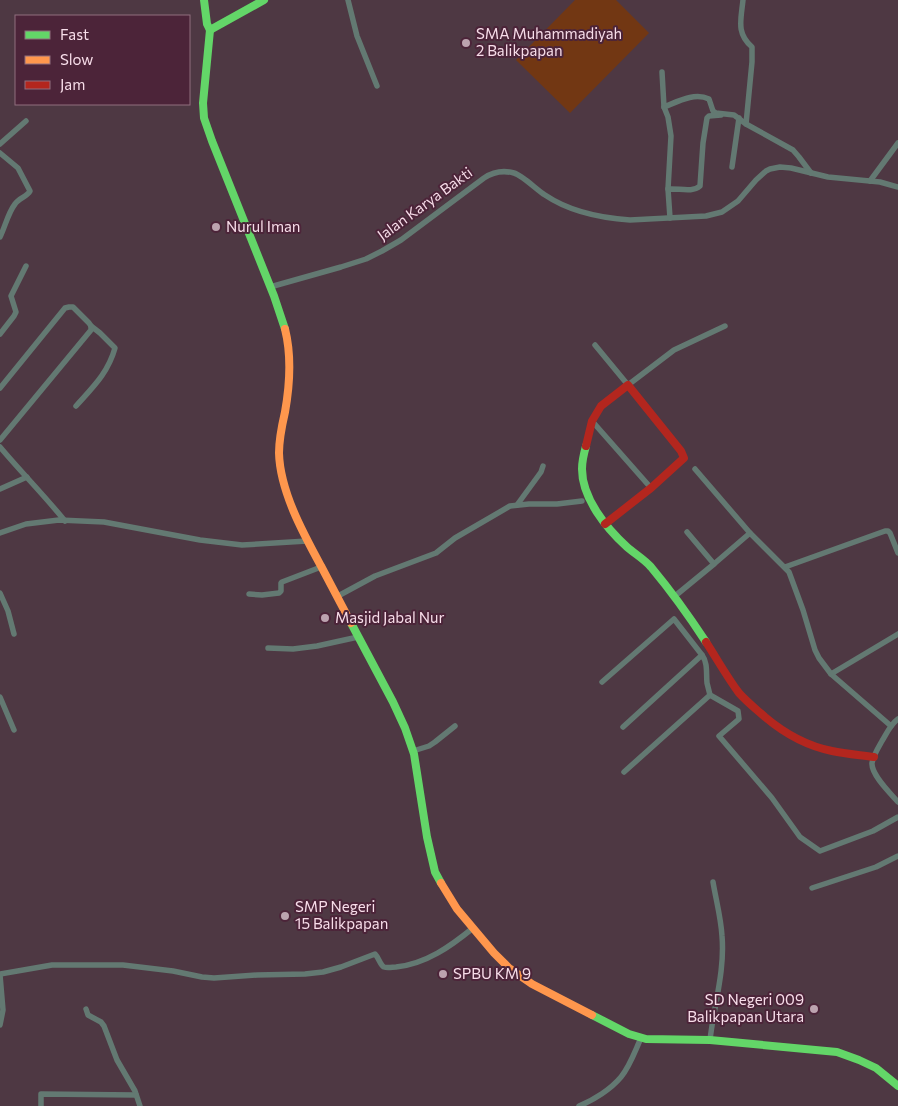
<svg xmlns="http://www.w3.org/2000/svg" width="898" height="1106" font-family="Commissioner,sans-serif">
<rect width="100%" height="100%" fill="#4e3843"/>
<!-- green -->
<path fill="#723713" d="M575 0H616L649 33 570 113 516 60Z"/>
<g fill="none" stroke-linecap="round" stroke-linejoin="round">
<!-- street -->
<g stroke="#637972" stroke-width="5.5">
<path d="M348 0 357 36 377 86"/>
<path d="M743 0C741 20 736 33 752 47V62L746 124 793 150 799 157 811 173"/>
<path d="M662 72 664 107C677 102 694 92 709 99L713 111 716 113 734 115 746 124"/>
<path d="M664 107 668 117 671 136 668 189"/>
<path d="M0 144 26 121"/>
<path d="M0 153 18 168 30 191C27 197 19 198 15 204 8 213 5 227 0 237"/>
<path d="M732 167 739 118"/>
<path d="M870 181 898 143"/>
<path d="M670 218 668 189C679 188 692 193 700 186L703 143 707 118 709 116 721 115"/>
<path d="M270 287 341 267 366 259 382 251 401 240 484 178C493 172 503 170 514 173 522 175 537 190 545 195 570 212 601 218 630 220L706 216 722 212 738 201 756 180 766 171 770 169 780 167 791 168 828 177 880 182 898 187"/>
<path d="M0 334 14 316 16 312 11 296 26 266"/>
<path d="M595 345 628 385 674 350 725 326"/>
<path d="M0 388 65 308 69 307H73L89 323 91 326V330L0 440"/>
<path d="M76 406C93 387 108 373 115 348L100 333 91 326"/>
<path d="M592 421 651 488"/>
<path d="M0 447C21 472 44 495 65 521"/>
<path d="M695 469 750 533 789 572 803 610 815 650 819 658 831 674 891 726"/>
<path d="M0 489 27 477"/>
<path d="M517 505 541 472 543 466"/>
<path d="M687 532 714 564"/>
<path d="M0 533 26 524 59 520 104 522 200 540 242 545 307 541"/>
<path d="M785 567 885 531H888L890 533 898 553"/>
<path d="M0 593 8 611 14 634"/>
<path d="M249 594 262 595 279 593 281 591V583L282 582 321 567"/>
<path d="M338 596 375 576 436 553 455 538 510 506 529 504H557L582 501"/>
<path d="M675 596 714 564 750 533"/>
<path d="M268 648 293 649 317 646 358 637"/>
<path d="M831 674 898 634"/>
<path d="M602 682 674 619 702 655"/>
<path d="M0 697 14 730"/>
<path d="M898 719C890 725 887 733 882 741 878 748 873 756 872 763 871 775 891 794 898 802"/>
<path d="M623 727 702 655C708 663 706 673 707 683 708 687 709 691 710 695L738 711 739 719 719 736 772 798 800 837 820 851 873 831 898 817"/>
<path d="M413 751 429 746 435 742 455 726"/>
<path d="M624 772 710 695"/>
<path d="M812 888 876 867 898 856"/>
<path d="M0 974 52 965H123L173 971 202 977 214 978 257 975 305 974 323 972 341 967 375 954C379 958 380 965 384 967 387 968 393 967 396 967 426 964 451 946 473 928"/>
<path d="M0 975 3 1010 0 1025"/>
<path d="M86 1009 88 1015 101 1022 104 1026 117 1060 135 1091 140 1106"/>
<path d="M710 1040C714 1005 725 971 722 936 721 918 716 900 713 882"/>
<path d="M41 1106V1094L136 1095"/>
<path d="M579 1106C594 1100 611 1089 621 1077 630 1066 635 1051 641 1038"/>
</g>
<!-- fast -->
<g stroke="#63d668" stroke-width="8">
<path d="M204 0 207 24 210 30 203 103 204 118 212 141 274 296 285 329"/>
<path d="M210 30 264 0"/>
<path d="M586 446C584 453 582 461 582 469 582 498 606 528 627 547 635 554 644 559 651 567 671 591 689 616 706 642"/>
<path d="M351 623 393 702 405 728 414 754 427 837 435 872 441 883"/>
<path d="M592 1015 629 1034 646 1039 710 1040 837 1052 859 1060 876 1068 898 1086"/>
</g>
<!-- slow -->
<g stroke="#ff974d" stroke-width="8">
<path d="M285 329C292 357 290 384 285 412 282 425 279 439 279 453 280 491 303 533 321 566 331 585 341 604 351 623"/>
<path d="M441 883 457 909 494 953 509 968 532 984 592 1015"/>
</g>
<!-- jam -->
<g stroke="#b3261e" stroke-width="8">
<path d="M586 446 592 421 601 406 628 385 681 451 684 458 651 488 605 524"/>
<path d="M706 642C717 659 727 677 739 693 747 702 756 709 765 717 784 733 807 746 832 751 846 754 860 755 874 757"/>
</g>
</g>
<!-- markers -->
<g fill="#bca3af" stroke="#4c2439" stroke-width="2">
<circle cx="466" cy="43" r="5"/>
<circle cx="216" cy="227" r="5"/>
<circle cx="325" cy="618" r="5"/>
<circle cx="285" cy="916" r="5"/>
<circle cx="443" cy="974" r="5"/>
<circle cx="814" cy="1009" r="5"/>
</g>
<g text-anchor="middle" stroke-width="4" stroke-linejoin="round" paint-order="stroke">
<!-- poi labels -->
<g font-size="15" fill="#f7dde9" stroke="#4c2439" text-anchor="start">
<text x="476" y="39">SMA Muhammadiyah<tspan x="476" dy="17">2 Balikpapan</tspan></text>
<text x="226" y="232">Nurul Iman</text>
<text x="335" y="623">Masjid Jabal Nur</text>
<text x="295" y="912">SMP Negeri<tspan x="295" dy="17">15 Balikpapan</tspan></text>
<text x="453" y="979">SPBU KM 9</text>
<text x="804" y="1005" text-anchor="end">SD Negeri 009<tspan x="804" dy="17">Balikpapan Utara</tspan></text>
</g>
<!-- street labels -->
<g font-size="15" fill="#f7dde9" stroke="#4c2439">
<text transform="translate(425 204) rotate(-36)" y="5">Jalan Karya Bakti</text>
</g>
</g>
<!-- legend -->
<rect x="15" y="15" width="175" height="90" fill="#4c2439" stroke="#906e7f"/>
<rect x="25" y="31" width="25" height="8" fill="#63d668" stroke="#906e7f"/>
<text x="60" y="40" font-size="15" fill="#f7dde9">Fast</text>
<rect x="25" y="56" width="25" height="8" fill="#ff974d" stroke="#906e7f"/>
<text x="60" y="65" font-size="15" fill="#f7dde9">Slow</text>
<rect x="25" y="81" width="25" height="8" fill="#b3261e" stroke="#906e7f"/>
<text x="60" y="90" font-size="15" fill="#f7dde9">Jam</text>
</svg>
